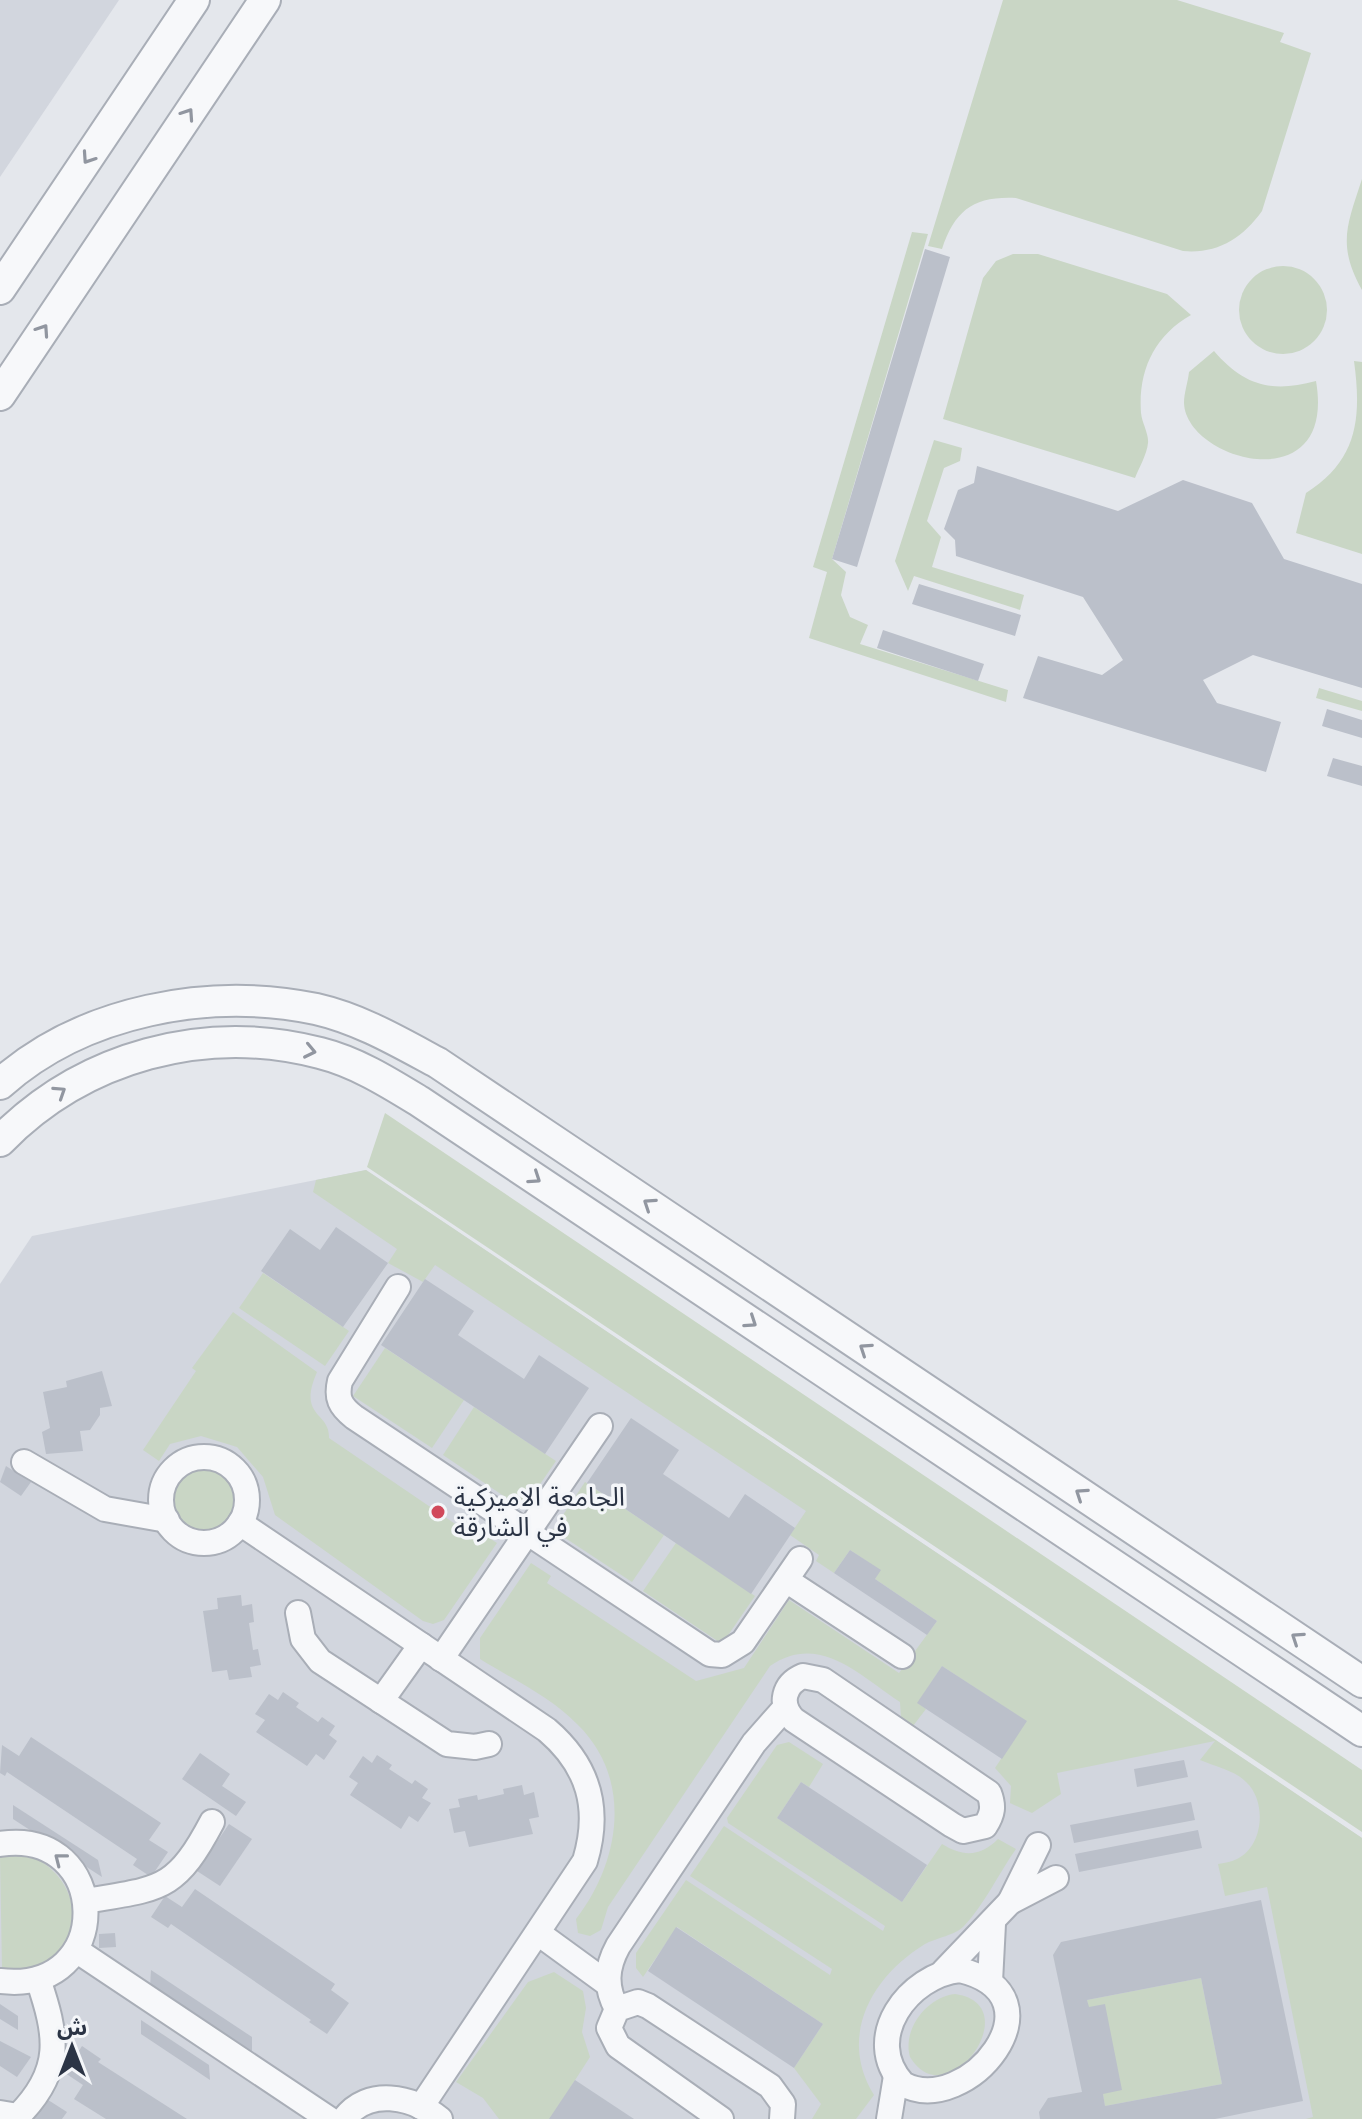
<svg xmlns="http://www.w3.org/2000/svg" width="1362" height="2119" font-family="Quicksand,'Noto Sans Arabic',sans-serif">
<rect width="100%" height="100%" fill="#e4e7ec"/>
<!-- built -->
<g fill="#d2d6de">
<path d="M0 0H119L0 177Z"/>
<path d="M366 1170 1362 1838V2119H0V1284L32 1236Z"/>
</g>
<!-- green -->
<g fill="#c9d6c5">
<path d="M1003 0H1177L1284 33 1280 42 1311 53 1262 211C1242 239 1217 254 1183 251L1016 198C974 196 955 210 942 249L928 246Z"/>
<path d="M1362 179V290C1337 245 1347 225 1362 179Z"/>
<path d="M912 232 928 234 832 559 846 572 841 595 850 617 868 625 860 644 1008 690 1006 702 809 638 827 572 813 567Z"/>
<path d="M1013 254H1038L1167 294 1191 315C1154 336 1138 371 1141 413 1142 423 1149 434 1148 443 1147 454 1139 468 1135 478L943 419 983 278 996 261Z"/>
<circle cx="1283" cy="310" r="44"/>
<path d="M1214 351C1244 386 1272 393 1316 381 1337 502 1186 461 1184 403 1184 393 1188 382 1189 372Z"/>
<path d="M1354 361 1362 362V554L1296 533 1306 493C1357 461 1362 419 1354 361Z"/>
<path d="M934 440 962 448 960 461 944 468 927 521 941 537 932 567 1024 595 1020 610 914 576 908 591 895 561Z"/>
<path d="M1319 688 1362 701V711L1316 698Z"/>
<path d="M385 1113 1362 1770V1832L367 1167Z"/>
<path d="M366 1170 1362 1838V2119H1306L1313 2117 1267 1887 1225 1896 1218 1864C1224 1863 1231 1862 1237 1859 1264 1846 1267 1801 1246 1782 1236 1771 1214 1766 1200 1760L1215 1741 1057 1773 1061 1794 1032 1813 1010 1803 1011 1786 995 1768 1026 1721 942 1666 918 1703 926 1709 913 1726 901 1718 900 1702C859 1675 819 1632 770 1666L608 1907 601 1930 590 1936 578 1933 576 1919C620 1862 634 1779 577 1724 551 1697 512 1679 480 1659V1638L531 1563 551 1576 547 1583 696 1681 744 1668 789 1600 899 1673 937 1621 875 1579 880 1570 850 1550 834 1573 816 1561 819 1555 790 1535 806 1511 435 1265 423 1282 388 1263 397 1249 313 1192 316 1180Z"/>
<path d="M263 1273 349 1331 325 1366 239 1308Z"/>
<path d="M233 1312 317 1372C297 1418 330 1411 329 1438L467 1532 472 1527 497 1543 444 1620 433 1624 423 1621 275 1515 263 1477 237 1447 201 1436 170 1444 159 1461 143 1450 196 1371 192 1368Z"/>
<path d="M385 1348 464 1400 432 1448 353 1396Z"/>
<path d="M474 1407 556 1461 523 1509 443 1455Z"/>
<circle cx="204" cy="1499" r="33"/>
<path d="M585 1482 664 1535 632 1582 553 1530Z"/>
<path d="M676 1543 755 1596 722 1644 643 1591Z"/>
<path d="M789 1742 823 1764 809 1787 801 1782 777 1818 902 1902 942 1844C963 1857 980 1857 998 1839L1016 1849C999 1873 984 1905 964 1926 956 1935 936 1938 925 1944 871 1977 838 2037 874 2095L856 2119H812L821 2104 794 2068 823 2024 677 1927 643 1977 636 1968V1953L686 1880 830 1975 832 1969 690 1876 724 1826 883 1931 885 1926 728 1823 727 1818 777 1745Z"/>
<path d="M28 1855C81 1875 93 1948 33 1967 24 1970 12 1969 2 1969L0 1856Z"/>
<path d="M554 1972 583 1991 586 2008 582 2032 590 2057 550 2119H499L483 2098 456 2082 528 1982Z"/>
<path d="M1201 1978 1222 2084 1105 2106 1087 2000Z"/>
<path d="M955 1994C1029 2004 947 2119 910 2057 902 2029 927 1997 955 1994Z"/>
</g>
<!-- building -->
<g fill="#bbc0ca" fill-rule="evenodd">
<path d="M925 249 950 257 857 567 832 559Z"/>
<path d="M977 466 1118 511 1183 480 1252 503 1284 559 1362 584V688L1253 655 1203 680 1217 703 1281 722 1266 772 1023 698 1038 656 1102 675 1123 660 1083 597 956 556 955 540 944 529 958 490 974 483Z"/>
<path d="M919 584 1021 615 1015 636 912 604Z"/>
<path d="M883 630 984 664 978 681 877 648Z"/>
<path d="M1327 709 1362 720V738L1322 726Z"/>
<path d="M1333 758 1362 766V786L1327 776Z"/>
<path d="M336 1227 388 1263 343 1327 261 1271 290 1229 320 1250Z"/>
<path d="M425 1279 474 1311 458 1335 524 1379 539 1355 589 1388 545 1454 381 1345Z"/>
<path d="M102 1371 112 1406 100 1408V1415L90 1430 80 1431 83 1451 46 1454 42 1432 50 1428 43 1392 67 1387 66 1381Z"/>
<path d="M631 1418 679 1450 663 1474 729 1518 745 1494 795 1528 751 1594 587 1483Z"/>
<path d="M6 1466 31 1482 21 1496 0 1482Z"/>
<path d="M850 1550 881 1570 875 1579 937 1621 927 1635 834 1573Z"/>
<path d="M241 1595 242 1606 252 1604 254 1622 249 1623 253 1650 258 1649 261 1665 250 1667 252 1677 229 1680 227 1670 212 1672 203 1611 218 1609 217 1598Z"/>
<path d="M942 1666 1027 1721 1002 1759 917 1703Z"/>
<path d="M283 1692 299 1703 296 1707 318 1722 322 1717 335 1726 329 1735 337 1741 324 1760 316 1754 307 1766 256 1732 265 1720 255 1714 269 1694 278 1700Z"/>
<path d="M31 1737 161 1823 149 1840 168 1852 151 1877 133 1865 137 1859 7 1772 5 1776 0 1773 2 1745 19 1756Z"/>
<path d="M200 1753 230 1774 222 1786 246 1802 236 1816 182 1779Z"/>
<path d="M377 1755 392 1765 389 1769 412 1784 415 1780 428 1789 422 1798 431 1803 418 1822 409 1816 401 1829 350 1795 358 1783 349 1777 363 1756 372 1763Z"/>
<path d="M1184 1760 1188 1777 1137 1787 1134 1769Z"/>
<path d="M801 1782 927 1865 902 1902 777 1818Z"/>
<path d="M522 1785 524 1795 534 1792 539 1817 529 1819 533 1834 469 1847 465 1831 454 1833 449 1809 460 1807 458 1799 477 1795 478 1800 504 1794 503 1789Z"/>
<path d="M1191 1802 1195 1820 1074 1843 1070 1825Z"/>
<path d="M13 1805 98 1860 102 1877 13 1819Z"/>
<path d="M229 1824 252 1839 220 1886 197 1871Z"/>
<path d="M1198 1830 1202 1848 1079 1872 1075 1854Z"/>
<path d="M195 1889 335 1984 331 1990 349 2003 327 2034 309 2022 311 2020 171 1924 168 1928 151 1917 165 1896 182 1907Z"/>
<path d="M1261 1900 1303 2101 1215 2119H1040L1039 2112 1048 2098 1082 2092 1053 1955 1061 1942ZM1201 1978 1222 2084 1105 2106 1103 2094 1122 2090 1105 2004 1089 2007 1087 2000Z"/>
<path d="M676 1927 823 2024 794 2068 648 1971Z"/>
<path d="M115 1933 116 1947 99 1948V1934Z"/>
<path d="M151 1970 252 2037V2054L150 1987Z"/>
<path d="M0 2004 18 2016V2030L0 2019Z"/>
<path d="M141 2020 209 2065 210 2080 141 2034Z"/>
<path d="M0 2041 31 2057 17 2077 0 2066Z"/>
<path d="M82 2046 101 2059 98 2062 187 2119H106L74 2099 83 2085 65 2073Z"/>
<path d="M575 2080 634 2119H549Z"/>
<path d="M45 2098 67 2112 62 2119H31Z"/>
</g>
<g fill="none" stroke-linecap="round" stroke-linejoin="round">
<!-- minor casing -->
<g stroke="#a9aeb7" stroke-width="28">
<g id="minor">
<path d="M398 1287 340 1381C336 1398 340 1406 354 1417L710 1654 722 1655 743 1642 800 1559"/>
<circle cx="204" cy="1500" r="43"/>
<path d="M24 1462 105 1509 167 1520"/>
<path d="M240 1523 547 1730C589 1766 601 1808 585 1861L421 2107"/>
<path d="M786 1580 902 1656"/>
<path d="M298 1613 303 1639 320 1661 447 1744 475 1747 489 1744"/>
<path d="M441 1659 600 1426"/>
<path d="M803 1676 823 1680 989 1793C994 1806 993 1814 985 1826L963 1831 952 1825 794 1720C778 1704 784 1684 803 1676Z"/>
<path d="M381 1701 421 1645"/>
<path d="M0 1844C111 1827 117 1995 0 1981"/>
<path d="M86 1901C160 1888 175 1892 212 1822"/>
<path d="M1010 1902 1056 1878"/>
<path d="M538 1933 608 1984"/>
<path d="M76 1950 329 2119"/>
<path d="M960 1970C1068 1996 966 2119 903 2084 861 2038 909 1975 960 1970Z"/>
<path d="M944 1971 1010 1902 1038 1845"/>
<path d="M990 1982 993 1924"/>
<path d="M617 2009C605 1987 606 1968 618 1946L754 1743 785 1708"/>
<path d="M0 2113 18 2116C64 2070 57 2035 38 1979"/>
<path d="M344 2119C368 2087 412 2096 440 2119"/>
<path d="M721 2119 618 2046 609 2028 617 2009 638 2002 648 2006 770 2086 783 2104 782 2119"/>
<path d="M889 2119 896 2076"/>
</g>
</g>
<!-- tertiary casing -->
<g stroke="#a9aeb7" stroke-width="34">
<g id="tertiary">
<path d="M0 289 194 0"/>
<path d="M0 395 265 0"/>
<path d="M0 1084C83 1010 209 987 316 1009 360 1019 399 1042 438 1063L1362 1682"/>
<path d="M0 1141C83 1056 205 1023 320 1053 356 1062 388 1082 419 1101L1362 1731"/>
</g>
</g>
<!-- minor -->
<use href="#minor" stroke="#f7f8fa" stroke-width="24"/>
<!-- tertiary -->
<use href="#tertiary" stroke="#f7f8fa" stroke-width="30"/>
</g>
<!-- one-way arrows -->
<defs><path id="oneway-chevron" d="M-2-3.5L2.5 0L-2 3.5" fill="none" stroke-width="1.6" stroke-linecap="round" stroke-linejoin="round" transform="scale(2)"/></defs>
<g stroke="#9196a0">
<use href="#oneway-chevron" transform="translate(188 114) rotate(-56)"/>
<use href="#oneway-chevron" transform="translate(88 158) rotate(124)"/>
<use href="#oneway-chevron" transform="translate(43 330) rotate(-56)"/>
<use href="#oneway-chevron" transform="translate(310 1051) rotate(12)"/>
<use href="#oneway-chevron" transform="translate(60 1092) rotate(-33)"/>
<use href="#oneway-chevron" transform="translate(535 1178) rotate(34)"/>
<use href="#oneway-chevron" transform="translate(649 1204) rotate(-146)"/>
<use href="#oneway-chevron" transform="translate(751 1322) rotate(34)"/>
<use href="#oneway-chevron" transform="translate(865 1349) rotate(-146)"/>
<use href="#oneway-chevron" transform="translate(1081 1494) rotate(-146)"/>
<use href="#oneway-chevron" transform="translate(1297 1638) rotate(-146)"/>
<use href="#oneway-chevron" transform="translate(60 1859) rotate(-142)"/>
</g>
<!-- markers -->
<circle fill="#d1495b" stroke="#f4f6f9" stroke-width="3" cx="438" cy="1512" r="8"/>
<g text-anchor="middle" stroke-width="7" stroke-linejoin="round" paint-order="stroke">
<!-- poi labels -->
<g font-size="26" fill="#2b3445" stroke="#f4f6f9" text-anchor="start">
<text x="454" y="1506">الجامعة الاميركية<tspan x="454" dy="30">في الشارقة</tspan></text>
</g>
</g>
<!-- north arrow -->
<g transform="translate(72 2047)" stroke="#f4f6f9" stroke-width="6" paint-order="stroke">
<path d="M0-6L14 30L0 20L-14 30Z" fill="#2b3445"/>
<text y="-12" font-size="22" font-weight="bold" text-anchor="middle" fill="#2b3445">ش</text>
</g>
</svg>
